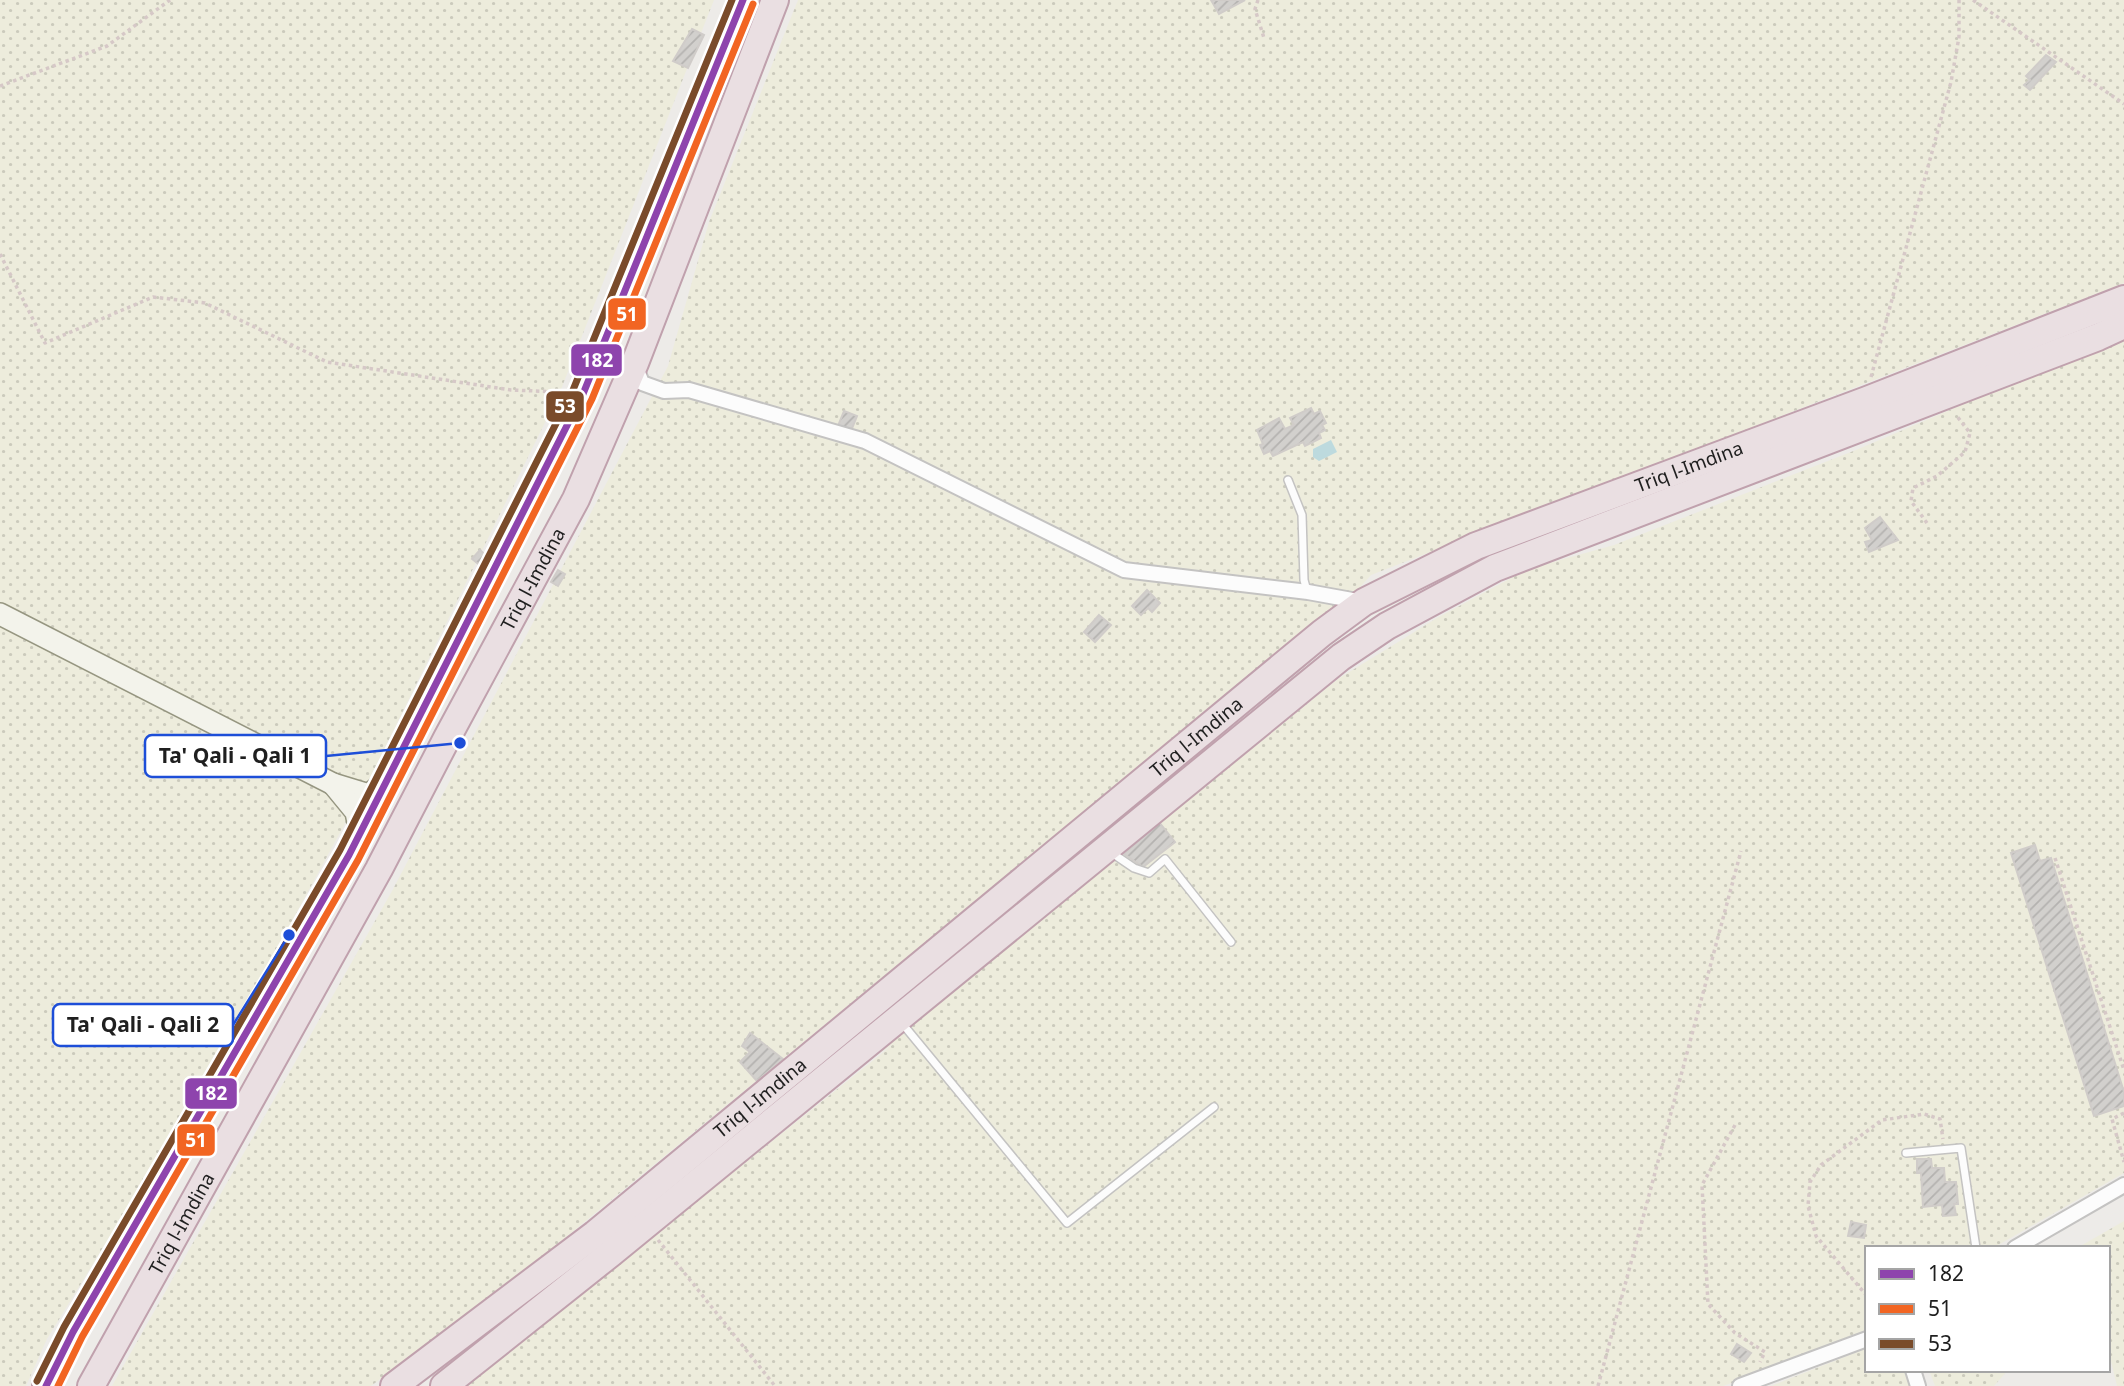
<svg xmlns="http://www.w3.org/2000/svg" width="2124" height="1386" font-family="'Noto Sans',sans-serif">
<defs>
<pattern id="farmland-dots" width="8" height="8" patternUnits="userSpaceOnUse" patternTransform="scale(1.75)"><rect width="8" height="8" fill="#edecdc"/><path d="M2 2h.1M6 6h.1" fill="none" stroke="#cbcabc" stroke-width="1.8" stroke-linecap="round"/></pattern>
<pattern id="building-hatch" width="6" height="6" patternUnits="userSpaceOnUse" patternTransform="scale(1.75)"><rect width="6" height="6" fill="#d2d0cd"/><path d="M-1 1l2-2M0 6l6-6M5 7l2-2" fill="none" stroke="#b4b2b0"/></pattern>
</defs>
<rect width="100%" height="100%" fill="#edebe8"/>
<!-- farmland -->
<g fill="url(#farmland-dots)">
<path d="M0 0H714L560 392 373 772 205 1081 47 1339 26 1386H0Z"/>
<path d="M798 0H2124V283L1371 575 1343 606 884 976 532 1265 371 1386H112L392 891 668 366 709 222Z"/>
<path d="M2124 336V1173L1993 1248H1867V1335L1723 1386H466L895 1043 858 1068 1338 679 1437 618 1528 569 1614 545 1856 450Z"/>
<path d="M2124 1221V1386H2117L2108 1349V1248H2077Z"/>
<path d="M1867 1348V1370H1906L1912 1386H1771Z"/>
<path d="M1929 1370H2008L1994 1386H1935Z"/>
</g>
<!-- water -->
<path fill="#bddade" d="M1331 440 1337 452 1319 461 1313 457V449Z"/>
<!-- building -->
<g fill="url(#building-hatch)" stroke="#d0ccc9" stroke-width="2">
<path d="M1211 0H1245L1219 14Z"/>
<path d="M692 29 704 35 688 68 673 61Z"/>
<path d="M2046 55 2056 62 2030 90 2024 85 2030 80 2026 76Z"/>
<path d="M1311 408 1314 414 1320 411 1326 423 1322 425 1325 430 1319 433 1321 438 1305 446 1303 442 1273 456 1270 451 1264 454 1260 445 1263 444 1257 430 1279 418 1285 429 1294 425 1290 418Z"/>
<path d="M844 411 857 416 851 431 838 426Z"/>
<path d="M1880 517 1898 540 1869 552 1865 542 1872 540 1865 528Z"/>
<path d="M480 550 490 559 482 567 472 559Z"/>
<path d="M558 570 565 574 558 586 551 582Z"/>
<path d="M1147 590 1160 603 1152 612 1148 608 1141 615 1132 606Z"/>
<path d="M1099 615 1111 625 1095 642 1084 632Z"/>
<path d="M1159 822 1175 842 1143 867 1124 854Z"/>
<path d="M2035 845 2040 861 2051 858 2124 1092V1106L2094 1116 2011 853Z"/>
<path d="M750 1033 783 1059 757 1081 740 1062 750 1052 742 1046Z"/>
<path d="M1917 1159H1931L1932 1168H1944L1945 1182H1956L1958 1204H1954L1956 1215 1943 1216 1942 1205 1923 1207 1921 1173H1917Z"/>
<path d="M1851 1222 1866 1225 1864 1238 1848 1236Z"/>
<path d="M1737 1344 1751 1353 1744 1362 1731 1354Z"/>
</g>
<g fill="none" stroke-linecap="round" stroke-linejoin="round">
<!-- lane casing -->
<g stroke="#c4c3c2" stroke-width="10">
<g id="lane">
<path d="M1288 480 1302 515 1304 580 1307 591"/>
<path d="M1109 851 1134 868 1149 873 1165 859 1231 942"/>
<path d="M901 1022 1067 1223 1214 1107"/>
<path d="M1906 1153 1961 1148 1976 1248"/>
</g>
</g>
<!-- street casing -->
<g stroke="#c4c3c2" stroke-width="18">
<g id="street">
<path d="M635 365 642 383 664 391 689 390 865 441 1124 570 1308 592 1363 602"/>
<path d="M2015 1248 2124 1185"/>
<path d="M1913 1370 1918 1386"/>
<path d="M1740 1386 1867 1339"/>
</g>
</g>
<!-- secondary casing -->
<g stroke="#969681" stroke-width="24">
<g id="secondary">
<path d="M0 614 333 784 369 795 388 779"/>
<path d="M333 784 356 812 360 833"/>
</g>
</g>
<!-- highway casing -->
<g stroke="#c0a1ad" stroke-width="30">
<g id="highway">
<path d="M46 1386 73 1332 349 855 583 394 743 0"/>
<path id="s1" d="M91 1386 379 869 447 738 576 499 635 363 775 0"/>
<path id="s2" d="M394 1386 595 1234 1322 633 1364 602 1476 546 1867 400 2124 299"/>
<path d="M444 1386 610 1254 1341 657 1387 626 1495 568 2098 337 2124 325"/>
</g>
</g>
<!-- path -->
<g stroke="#d6c8c7" stroke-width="3.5" stroke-dasharray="3.5 3.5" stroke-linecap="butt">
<path d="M1258 0 1255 9 1264 38"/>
<path d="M1973 0 2124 104"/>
<path d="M0 86 107 46 170 0"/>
<path d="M0 254 45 343 153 297 205 303 327 362 511 390 560 392"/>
<path d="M1871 377 1951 82 1959 37V0"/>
<path d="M1927 523 1911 501 1913 488 1937 476 1965 452 1970 433 1956 415"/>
<path d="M2055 858 2124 1070"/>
<path d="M2124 1113 2112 1119 2124 1162"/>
<path d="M1735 1125 1702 1185 1708 1304 1735 1333 1765 1352 1760 1362"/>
<path d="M658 1240 775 1386"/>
<path d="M1867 1296 1816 1236 1808 1206 1810 1182 1821 1165 1882 1120 1924 1114 1940 1119 1943 1139"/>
<path d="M1598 1386 1741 851"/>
</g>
<!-- lane -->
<use href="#lane" stroke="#fcfcfc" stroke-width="7"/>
<!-- street -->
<use href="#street" stroke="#fcfcfc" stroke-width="14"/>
<!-- secondary -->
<use href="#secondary" stroke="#f3f3eb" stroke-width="21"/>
<!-- highway -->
<use href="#highway" stroke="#eadfe2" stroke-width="26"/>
<!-- bus-1 casing -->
<g stroke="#fff" stroke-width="12">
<path id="bus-1" d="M46 1386 73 1332 349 855 583 394 743 0"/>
</g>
<!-- bus-2 casing -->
<g stroke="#fff" stroke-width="12">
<path id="bus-2" d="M58 1386 82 1337 358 860 592 399 753 4"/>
</g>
<!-- bus-3 casing -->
<g stroke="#fff" stroke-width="12">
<path id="bus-3" d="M37 1381 64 1327 340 850 573 390 732 0"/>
</g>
<!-- bus-1 -->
<use href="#bus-1" stroke="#8e44ad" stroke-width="7"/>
<!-- bus-2 -->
<use href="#bus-2" stroke="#f26522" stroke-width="7"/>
<!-- bus-3 -->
<use href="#bus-3" stroke="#7a4b2a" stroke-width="7"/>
</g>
<g text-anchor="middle" stroke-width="5" stroke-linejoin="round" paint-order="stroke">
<!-- street labels -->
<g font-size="19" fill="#1f1f1f" stroke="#fff">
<text dy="7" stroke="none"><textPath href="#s2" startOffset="1600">Triq l-Imdina</textPath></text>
<text dy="7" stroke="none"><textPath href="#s1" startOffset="920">Triq l-Imdina</textPath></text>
<text dy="7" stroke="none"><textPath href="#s2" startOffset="1032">Triq l-Imdina</textPath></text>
<text dy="7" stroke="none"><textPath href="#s2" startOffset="466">Triq l-Imdina</textPath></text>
<text dy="7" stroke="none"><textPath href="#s1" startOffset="186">Triq l-Imdina</textPath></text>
</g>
</g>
<!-- callouts -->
<path fill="none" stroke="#1d4ed8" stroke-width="2.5" d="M460 743L326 756M289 935L233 1025"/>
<g fill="#1d4ed8" stroke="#fff" stroke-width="2.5">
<circle cx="460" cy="743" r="7"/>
<circle cx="289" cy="935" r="7"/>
</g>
<g fill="#fff" stroke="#1d4ed8" stroke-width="2.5">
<rect x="145" y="735" width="181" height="42" rx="7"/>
<rect x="53" y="1004" width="180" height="42" rx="7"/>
</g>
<g font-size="21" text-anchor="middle" font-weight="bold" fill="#1f1f1f">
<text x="235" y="763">Ta' Qali - Qali 1</text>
<text x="143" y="1032">Ta' Qali - Qali 2</text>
</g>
<g stroke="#fff" stroke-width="2.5">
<rect x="607" y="297" width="40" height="34" rx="7" fill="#f26522"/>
<rect x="570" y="343" width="53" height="34" rx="7" fill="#8e44ad"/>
<rect x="545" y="390" width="40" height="33" rx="7" fill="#7a4b2a"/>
<rect x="184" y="1077" width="54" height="33" rx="7" fill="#8e44ad"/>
<rect x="176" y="1123" width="40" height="34" rx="7" fill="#f26522"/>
</g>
<g font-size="19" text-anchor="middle" font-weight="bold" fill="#fff">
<text x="627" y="321">51</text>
<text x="597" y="367">182</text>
<text x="565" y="413">53</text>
<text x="211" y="1100">182</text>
<text x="196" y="1147">51</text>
</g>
<!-- legend -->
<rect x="1865" y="1246" width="245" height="126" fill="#ffffff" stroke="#a5a5a5" stroke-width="2"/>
<rect x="1879" y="1269" width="35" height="10" fill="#8e44ad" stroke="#a5a5a5" stroke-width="2"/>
<text x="1928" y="1281" font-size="21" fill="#1f1f1f">182</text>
<rect x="1879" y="1304" width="35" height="10" fill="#f26522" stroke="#a5a5a5" stroke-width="2"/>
<text x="1928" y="1316" font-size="21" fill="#1f1f1f">51</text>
<rect x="1879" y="1339" width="35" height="10" fill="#7a4b2a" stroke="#a5a5a5" stroke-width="2"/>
<text x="1928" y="1351" font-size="21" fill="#1f1f1f">53</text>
</svg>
